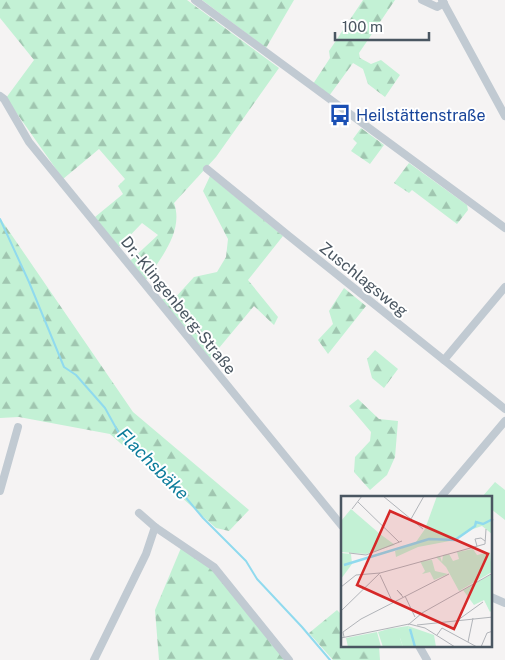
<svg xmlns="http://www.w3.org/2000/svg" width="505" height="660" font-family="'Public Sans',sans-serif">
<defs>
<pattern id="forest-firs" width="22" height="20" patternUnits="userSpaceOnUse" patternTransform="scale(1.25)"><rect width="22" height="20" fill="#c3f1d5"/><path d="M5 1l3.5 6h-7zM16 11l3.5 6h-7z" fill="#a0c6b0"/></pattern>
</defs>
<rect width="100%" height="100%" fill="#f5f3f3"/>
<!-- forest -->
<g fill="url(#forest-firs)">
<path d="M0 0H187L279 68 216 157 174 203C184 231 161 258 146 280L130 261 158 235 142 223 118 248 95 217 123 194 118 186 125 179 99 149 63 179 6 98 34 60 0 18Z"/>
<path d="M202 0H294L266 48Z"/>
<path d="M363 0H395L359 53 360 58 371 64 381 60 400 75 385 97 368 84 363 69 353 63 329 96 313 84 330 58 329 51Z"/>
<path d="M361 128 384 145 370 164 351 151 357 143 353 139Z"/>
<path d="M409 163 467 205 468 210 457 224 412 190 409 193 394 183Z"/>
<path d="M210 176 283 236 248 280 278 317 274 325 254 306 209 360 161 299H174L194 277 217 272 226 257 228 239 203 191Z"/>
<path d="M0 218 133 412 249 510 229 531 216 528 110 434 19 417 0 418Z"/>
<path d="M344 288 366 306 328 354 318 340 333 324 329 311Z"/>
<path d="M375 350 398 369 384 388 372 378 367 359Z"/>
<path d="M358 399 379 419 398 421 395 457 387 475 370 490 354 472 355 457 370 441 371 432 349 406Z"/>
<path d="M181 548 213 570 286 660H159L155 610Z"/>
<path d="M337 610 342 615V646H379L380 660H333L309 633Z"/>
</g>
<!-- park -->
<path fill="#c3f1d5" d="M495 482 505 490V520L491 509V498L482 497Z"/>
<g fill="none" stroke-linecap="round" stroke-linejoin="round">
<!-- stream -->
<path stroke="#90daee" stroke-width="2" d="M0 219 29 282 64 367 76 375 105 408 121 437 177 487 203 518 246 561 257 579 302 627 330 660"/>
<!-- minor -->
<g stroke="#c1cad2" stroke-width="8">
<path d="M195 0 505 228"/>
<path d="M422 0 437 7 444 3"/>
<path d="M442 0 505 116"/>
<path d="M0 96 4 99 29 142 342 526"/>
<path d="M207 169 289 236 505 409"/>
<path d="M444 360 505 287"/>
<path d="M0 491 18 427"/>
<path d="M440 498 505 421"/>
<path d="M139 513 155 527 214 567 289 660"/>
<path d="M491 597 505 603"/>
<path d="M419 646 427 660"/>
<path d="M94 660 146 554 155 527"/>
</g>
</g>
<!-- icons -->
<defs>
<g id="bus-bare" transform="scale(1.725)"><path d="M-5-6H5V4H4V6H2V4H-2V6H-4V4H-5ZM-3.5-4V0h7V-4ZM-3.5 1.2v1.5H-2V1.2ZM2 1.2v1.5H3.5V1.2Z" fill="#1a4fb4" stroke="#fff" stroke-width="2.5" paint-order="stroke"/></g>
</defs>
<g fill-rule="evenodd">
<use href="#bus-bare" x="340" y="115"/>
</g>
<g text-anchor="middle" stroke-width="4" stroke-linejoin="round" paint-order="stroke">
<!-- transit labels -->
<g font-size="16" fill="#164399" stroke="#fff" text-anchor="start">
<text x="356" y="121">Heilstättenstraße</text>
</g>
<!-- street labels -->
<g font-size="16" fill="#4a5661" stroke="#fff">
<text transform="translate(364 279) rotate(39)" y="6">Zuschlagsweg</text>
<text transform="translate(179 305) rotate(51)" y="6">Dr.-Klingenberg-Straße</text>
</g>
<!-- water labels -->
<g font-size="18" font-style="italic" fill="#0c7c9b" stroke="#fff">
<text transform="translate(153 464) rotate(45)" y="6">Flachsbäke</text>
</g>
</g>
<!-- overview -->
<g transform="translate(341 496)">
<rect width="151" height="151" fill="#f5f3f3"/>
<path d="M67 130 93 139 95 151H73ZM47 133 59 142 62 151H42L37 136ZM36 136 40 151H7L5 142Z" fill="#c3f1d5"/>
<path d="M96 0H151V38L141 30 126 35 114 44 77 51 55 61 54 55 75 46 84 33ZM10 13 39 38 54 49 25 58 0 56V25ZM132 53 136 59 149 56 151 76 118 95 105 71 95 61 99 60 101 66 102 59 108 58 112 65 118 63 116 56ZM91 64 94 75 107 78 93 84 89 76 81 78 84 75 79 65ZM151 78V114L149 116 143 104 133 109 122 94ZM67 130 73 151H62L59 142 49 141 47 133Z" fill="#c3f1d5"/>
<path d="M0 57 10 58 11 68 0 83Z" fill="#c3f1d5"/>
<path fill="none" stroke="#90daee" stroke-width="2.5" d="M3 69 88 43 114 44 134 30 135 26 142 28 152 23M69 133 74 151"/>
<path fill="none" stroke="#b1b4b9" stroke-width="1" d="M42 0 82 33M17 6 58 46M11 13 21 0M70 23 83 0M136 50 134 43 140 42 144 45M8 57 25 59 61 45M39 79 52 107M0 91 15 79 39 77 144 48 145 33M61 99 56 94 62 101M64 100 74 121M0 115 39 77M117 124 142 106M67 129 81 117 152 77M76 129 152 121M96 139 101 132 136 151M3 141 2 136 20 123 108 78M0 142 68 128 84 132 114 151M127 146 132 122M140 151 146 137 152 135"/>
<path fill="#d62828" fill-opacity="0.15" stroke="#d62828" stroke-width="2.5" d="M49 15 147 58 113 133 16 89Z"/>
<rect width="151" height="151" fill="none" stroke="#4a5661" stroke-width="2.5"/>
</g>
<!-- scale -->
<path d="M335 32v8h94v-8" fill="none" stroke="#4a5661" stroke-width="2.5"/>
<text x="342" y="32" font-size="15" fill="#4a5661" stroke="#ffffff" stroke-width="4" paint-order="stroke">100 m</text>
</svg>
